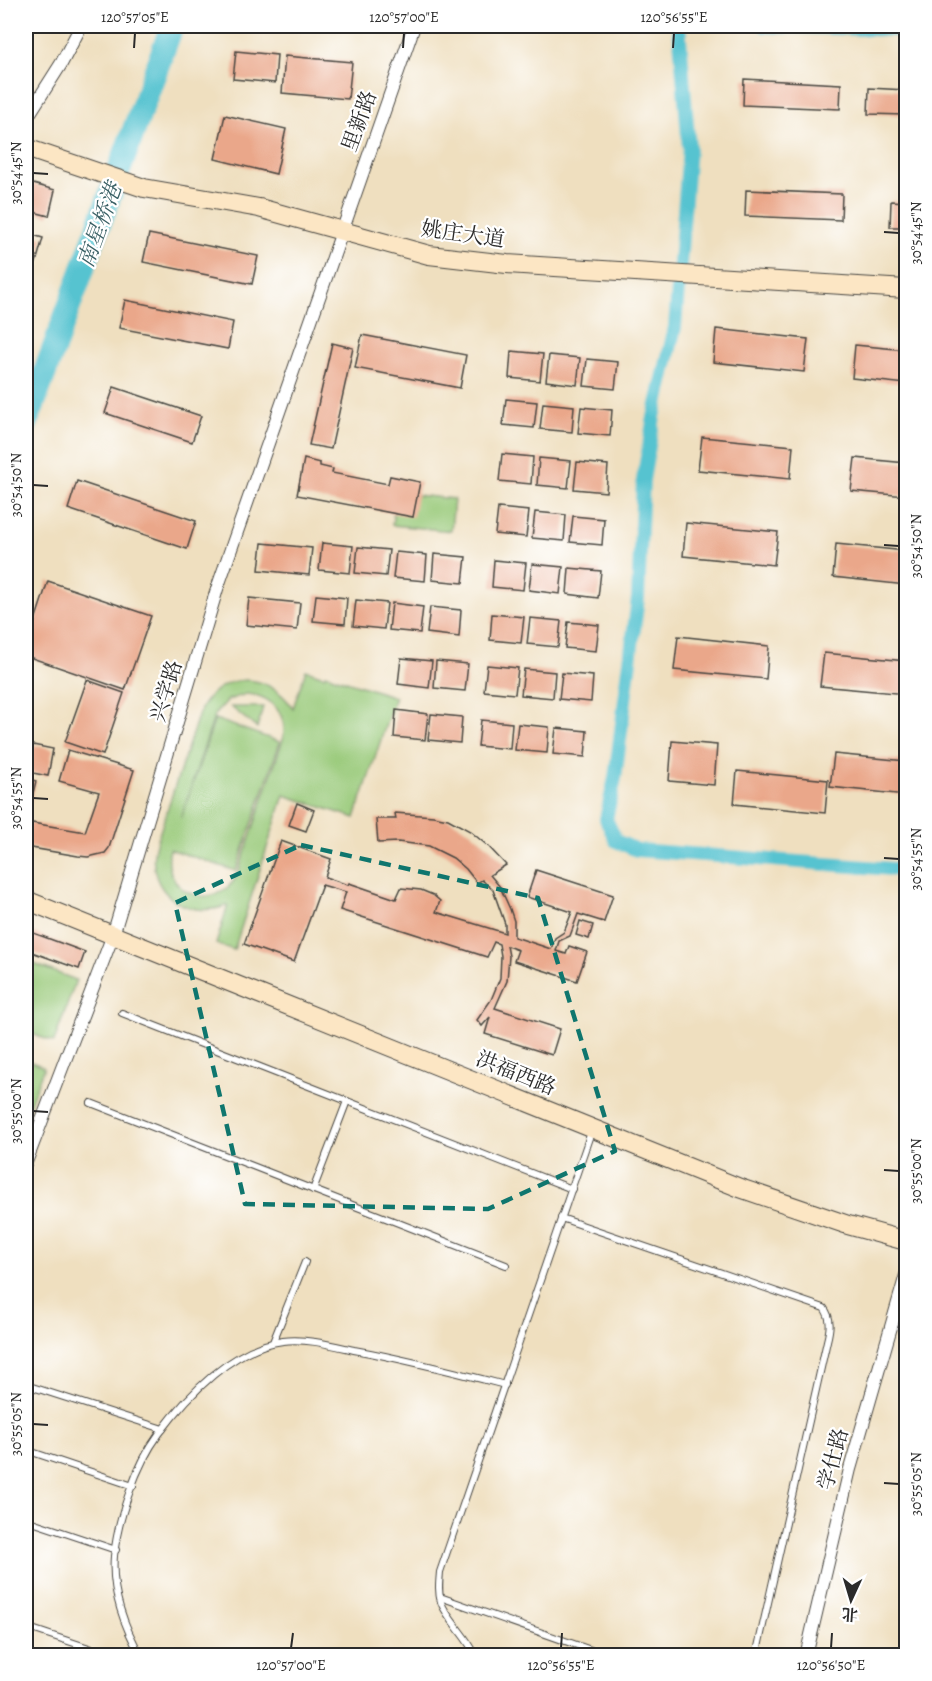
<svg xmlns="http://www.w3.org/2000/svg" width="932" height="1681" font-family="Alegreya,'Noto Serif SC',serif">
<rect width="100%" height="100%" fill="#fff"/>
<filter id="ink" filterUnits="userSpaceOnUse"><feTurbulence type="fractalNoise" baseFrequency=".0167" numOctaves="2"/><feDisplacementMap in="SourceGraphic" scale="12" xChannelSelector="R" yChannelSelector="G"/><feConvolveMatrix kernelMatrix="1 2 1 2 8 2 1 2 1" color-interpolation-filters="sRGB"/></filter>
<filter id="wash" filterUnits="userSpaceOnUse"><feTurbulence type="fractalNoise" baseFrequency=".008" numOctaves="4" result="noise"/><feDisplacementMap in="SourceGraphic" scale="24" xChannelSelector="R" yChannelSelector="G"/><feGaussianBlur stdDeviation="1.35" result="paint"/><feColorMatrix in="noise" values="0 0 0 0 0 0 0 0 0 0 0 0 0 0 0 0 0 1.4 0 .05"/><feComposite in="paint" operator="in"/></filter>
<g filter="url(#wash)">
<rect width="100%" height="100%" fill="#efdfbf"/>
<!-- green -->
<g fill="#98c978" stroke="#627a52" stroke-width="1.5" fill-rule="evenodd">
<path d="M396 493 454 499 451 531 392 525Z"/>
<path d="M306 670 324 676 325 674 395 697 355 818 284 795 234 950 216 944 228 905C188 921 145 893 155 847L199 713C219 669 268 671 293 708ZM246 694C271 695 288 714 283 739L237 876C214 915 160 893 170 849L236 871 280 742 215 719 181 818 215 714 228 700Z"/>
<path d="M231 707H263L257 728Z"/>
<path d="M26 961 76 980 54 1042 26 1032Z"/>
<path d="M26 1060 44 1067 26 1114Z"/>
</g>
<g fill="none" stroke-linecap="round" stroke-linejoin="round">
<!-- canal -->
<g stroke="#57c3d0" stroke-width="14">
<path d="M679 26 689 148 675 327 654 417 643 480 638 598 615 778 606 819 616 841 637 850 906 870"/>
<path d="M765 26 906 30"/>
</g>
<!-- river -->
<path stroke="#57c3d0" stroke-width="24" d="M26 424 172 26"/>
</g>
<g id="blocks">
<!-- building -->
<g fill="#eaa78a">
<path d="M236 51 277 55 275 83 233 79Z"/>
<path d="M285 56 352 62 348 99 282 93Z"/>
<path d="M744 79 841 84 840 109 743 105Z"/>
<path d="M869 88 906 90V115L868 114Z"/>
<path d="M225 115 286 129 276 174 215 159Z"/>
<path d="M26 182 55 190 49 216 26 210Z"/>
<path d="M746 190 842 194 841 220 745 216Z"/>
<path d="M891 201 906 202V227H890Z"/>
<path d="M26 233 43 238 36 263 26 261Z"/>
<path d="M149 234 258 256 252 284 143 262Z"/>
<path d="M125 300 233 322 228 349 119 328Z"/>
<path d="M716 329 808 339 804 372 713 362Z"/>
<path d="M362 335 466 355 460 388 355 368Z"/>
<path d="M332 343 353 348 331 449 309 445Z"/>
<path d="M855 345 906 350V384L852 378Z"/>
<path d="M511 351 543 354 540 381 509 378Z"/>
<path d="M549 355 580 358 577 385 546 381Z"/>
<path d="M587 359 618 362 615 389 584 386Z"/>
<path d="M114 387 201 416 192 442 105 413Z"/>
<path d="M506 399 537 402 534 428 503 425Z"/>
<path d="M543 403 574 406 572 432 540 429Z"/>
<path d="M581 407 612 410 610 436 578 433Z"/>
<path d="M702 437 793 446 790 479 698 470Z"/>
<path d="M502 454 533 457 531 484 499 481Z"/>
<path d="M539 458 571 461 568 488 537 485Z"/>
<path d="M855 458 906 463V496L851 491Z"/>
<path d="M304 459 320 463V466L333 469 332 473 388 484 390 476 420 482 413 517 297 495Z"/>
<path d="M577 462 608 465 606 492 574 489Z"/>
<path d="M77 481 196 521 187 549 68 509Z"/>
<path d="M498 508 529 511 526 537 495 534Z"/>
<path d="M535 512 566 515 564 541 532 538Z"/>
<path d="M573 516 604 519 602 545 570 542Z"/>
<path d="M686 523 778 532 774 565 683 556Z"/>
<path d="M262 543 312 548 309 575 259 570Z"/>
<path d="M322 543 353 546 350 573 319 570Z"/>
<path d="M836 544 906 551V585L833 577Z"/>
<path d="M358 547 389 550 386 576 355 573Z"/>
<path d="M396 552 427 555 425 581 393 578Z"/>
<path d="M434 554 466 557 463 583 432 580Z"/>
<path d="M494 560 526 563 523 590 492 587Z"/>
<path d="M532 564 563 567 560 594 529 590Z"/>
<path d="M569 568 601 571 598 598 567 594Z"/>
<path d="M48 581 151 616 125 690 26 656V648Z"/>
<path d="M316 595 347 598 345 624 313 621Z"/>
<path d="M249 598 300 603 297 630 246 625Z"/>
<path d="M356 600 387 603 384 629 353 626Z"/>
<path d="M392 603 423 607 420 633 389 630Z"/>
<path d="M430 607 461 610 459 637 427 633Z"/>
<path d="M492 614 524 617 521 643 490 640Z"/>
<path d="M530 618 561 621 558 647 527 644Z"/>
<path d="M568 622 599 625 596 651 565 648Z"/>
<path d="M678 636 769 646 766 679 674 670Z"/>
<path d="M824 653 906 661V694L820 686Z"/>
<path d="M401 658 432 661 429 688 398 684Z"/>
<path d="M436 661 468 664 465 691 434 688Z"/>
<path d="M487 665 518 668 515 694 484 691Z"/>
<path d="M524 669 555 672 553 698 521 695Z"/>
<path d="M562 673 593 676 591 702 559 699Z"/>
<path d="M87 680 124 693 103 755 65 742Z"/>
<path d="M396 710 428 714 425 740 394 737Z"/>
<path d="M431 714 462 717 460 743 428 740Z"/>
<path d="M481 720 512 723 510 749 478 746Z"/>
<path d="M518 724 549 727 547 753 515 750Z"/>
<path d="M556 728 587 731 585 757 553 754Z"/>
<path d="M672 741 717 745 714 785 669 781Z"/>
<path d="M33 745 53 749 48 776 28 772Z"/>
<path d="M68 750 134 770 109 848 105 853 88 857 78 856 26 847V822L85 832 99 792 59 781Z"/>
<path d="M834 754 906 761V795L830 787Z"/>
<path d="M737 771 828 780 825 813 734 804Z"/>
<path d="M26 778 36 781 30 805 26 804Z"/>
<path d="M297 803 314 810 306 831 289 825Z"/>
<path d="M395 813 433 816 448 819 470 831 489 847 506 865 490 875 500 887 510 909 514 921V937L521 939 551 949 555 938 564 932 572 912 527 897 536 870 613 895 604 922 578 914 570 936 559 941 556 951 566 954 569 946 587 952 577 981 514 961 518 950 507 946 509 956 507 981 495 1008 560 1029 552 1055 485 1034 490 1017 482 1026 477 1020 491 1000 500 978 501 956 499 944 494 942 487 957 340 910 346 892 322 885 294 962 244 944 281 841 331 859 325 877 348 885 349 883 396 899 401 888 421 890 433 895 440 901 436 912 505 933V924L493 890 482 880 477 883 466 869 453 858 429 846 398 842 378 843 376 819H396Z"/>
<path d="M580 921 593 925 589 939 576 935Z"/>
<path d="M28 931 85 952 79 969 26 950V937Z"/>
</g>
</g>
</g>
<g filter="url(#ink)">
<use href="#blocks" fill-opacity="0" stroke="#484641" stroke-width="1.5"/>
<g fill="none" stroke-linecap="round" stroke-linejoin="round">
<!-- lane casing -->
<g stroke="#484641" stroke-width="8">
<g id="lane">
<path d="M122 1013 572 1189"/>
<path d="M91 1103 506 1265"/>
<path d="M313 1190 347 1101"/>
<path d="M561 1218 824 1308C832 1319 830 1329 827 1341L756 1656"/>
<path d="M273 1342 305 1262"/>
<path d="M26 1385 163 1429"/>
<path d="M26 1450 133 1486"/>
<path d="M26 1520 116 1550"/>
<path d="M440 1597 608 1656"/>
<path d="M26 1627 113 1656"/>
<path d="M141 1656C124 1626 111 1592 114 1556 118 1518 136 1465 159 1434 188 1395 233 1347 283 1341 306 1338 332 1345 354 1350 405 1359 455 1372 505 1385"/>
<path d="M476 1656C468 1638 445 1616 441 1602 438 1592 439 1583 440 1572L591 1132"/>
</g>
</g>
<!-- street casing -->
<g stroke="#484641" stroke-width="14">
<g id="street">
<path d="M26 119 61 64 81 26"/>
<path d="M26 1162 113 935 217 589 414 26"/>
<path d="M806 1656 850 1469 906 1275"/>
</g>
</g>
<!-- secondary casing -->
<g stroke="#484641" stroke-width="20">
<g id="secondary">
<path d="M26 148 144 188 259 208 429 255 507 264 906 289"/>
<path d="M26 900 740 1188 848 1225 906 1241"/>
</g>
</g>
<!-- lane -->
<use href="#lane" stroke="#fff" stroke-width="6"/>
<!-- street -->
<use href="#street" stroke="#fff" stroke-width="12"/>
<!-- secondary -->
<use href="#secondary" stroke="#fce6c4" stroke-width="18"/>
</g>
</g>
<!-- marked area -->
<path fill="none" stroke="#0f766e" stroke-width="4.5" stroke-dasharray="12 8" stroke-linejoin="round" d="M301 845 538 898 615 1151 488 1209 245 1204 175 903Z"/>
<!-- ticks -->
<path fill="none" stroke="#2b2b2b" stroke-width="2" d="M134 48 135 33M403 48 404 33M673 48 674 33M33 173 48 174M884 232 899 233M33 485 48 486M884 545 899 546M33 798 48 799M884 858 899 859M33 1111 48 1112M884 1170 899 1171M33 1424 48 1425M884 1483 899 1484M291 1648 293 1633M561 1648 562 1633M831 1648 832 1633"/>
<g text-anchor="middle" stroke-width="4.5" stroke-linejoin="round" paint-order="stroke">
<!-- street labels -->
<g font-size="21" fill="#2b2b2b" stroke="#fff">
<text transform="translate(359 121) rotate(-70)" y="7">里新路</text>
<text transform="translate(463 234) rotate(8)" y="7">姚庄大道</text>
<text transform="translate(166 691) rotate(-73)" y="7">兴学路</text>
<text transform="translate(516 1073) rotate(22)" y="7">洪福西路</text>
<text transform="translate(833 1459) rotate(-75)" y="7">学仕路</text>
</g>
<!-- water labels -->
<g font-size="22" font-style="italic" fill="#3a6065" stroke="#fff">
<text transform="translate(99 225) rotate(-70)" y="8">南星桥港</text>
</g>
</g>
<!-- margin -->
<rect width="932" height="1681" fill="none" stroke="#fff" stroke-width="66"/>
<!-- north arrow -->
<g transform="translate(851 1600) rotate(184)" stroke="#ffffff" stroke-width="4.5" paint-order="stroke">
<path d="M0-4.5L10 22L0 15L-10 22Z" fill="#2b2b2b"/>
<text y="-9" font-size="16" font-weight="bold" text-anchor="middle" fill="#2b2b2b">北</text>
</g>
<rect x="33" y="33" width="866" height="1615" fill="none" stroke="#2b2b2b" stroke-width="2"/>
<g font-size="15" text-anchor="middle" fill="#2b2b2b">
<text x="135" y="22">120°57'05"E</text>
<text x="404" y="22">120°57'00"E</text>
<text x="674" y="22">120°56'55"E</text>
<text transform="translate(16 173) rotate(-90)" y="5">30°54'45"N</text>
<text transform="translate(916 233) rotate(-90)" y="5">30°54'45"N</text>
<text transform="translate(16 485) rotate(-90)" y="5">30°54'50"N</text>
<text transform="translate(916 546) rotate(-90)" y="5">30°54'50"N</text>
<text transform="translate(16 798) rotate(-90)" y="5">30°54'55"N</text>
<text transform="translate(916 859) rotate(-90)" y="5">30°54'55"N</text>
<text transform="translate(16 1111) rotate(-90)" y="5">30°55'00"N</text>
<text transform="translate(916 1171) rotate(-90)" y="5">30°55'00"N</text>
<text transform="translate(16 1424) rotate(-90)" y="5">30°55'05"N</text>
<text transform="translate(916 1484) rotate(-90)" y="5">30°55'05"N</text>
<text x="291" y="1670">120°57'00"E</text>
<text x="561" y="1670">120°56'55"E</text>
<text x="831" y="1670">120°56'50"E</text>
</g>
</svg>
